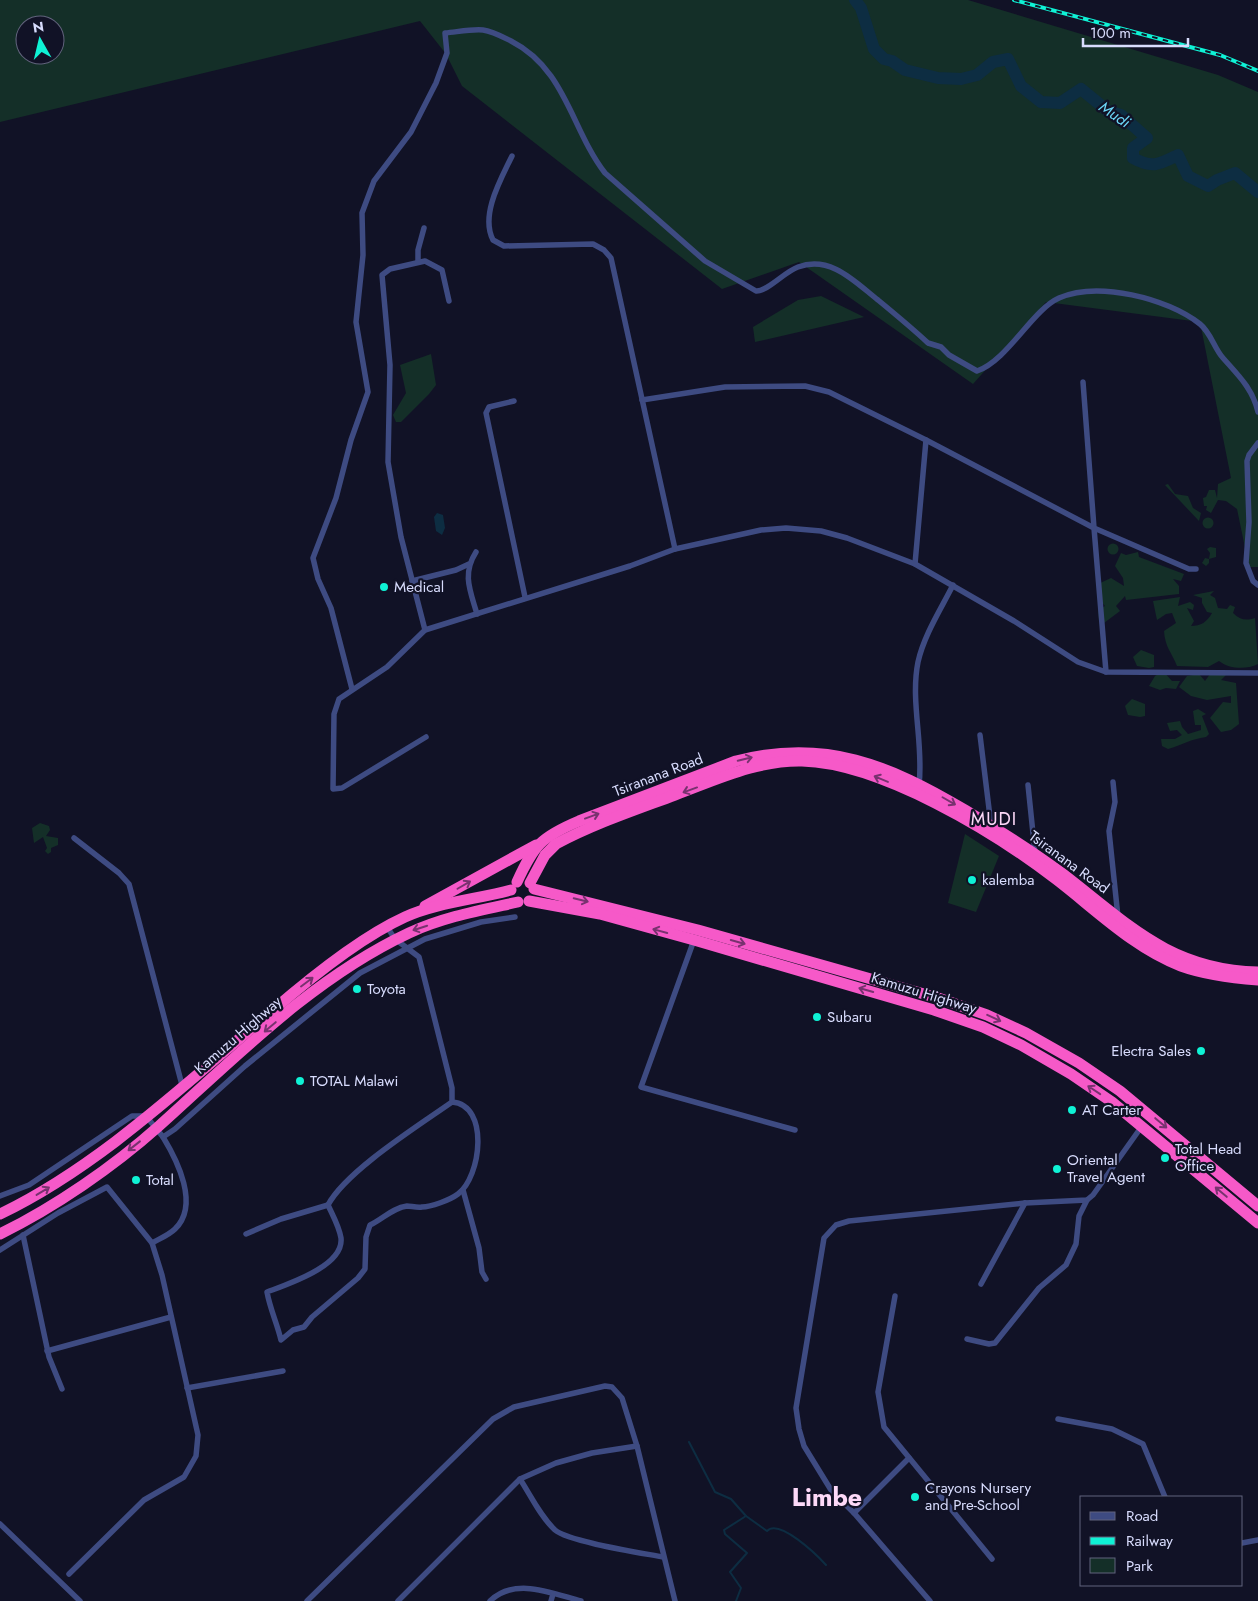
<svg xmlns="http://www.w3.org/2000/svg" width="1258" height="1601" font-family="Jost,sans-serif">
<rect width="100%" height="100%" fill="#111226"/>
<!-- green -->
<g fill="#142f28" fill-rule="evenodd">
<path d="M0 0H968L1218 75 1258 92V567H1249L1237 509 1226 501 1218 500 1211 513 1206 510 1207 506H1204L1203 498 1206 497 1209 490H1215L1217 498 1218 484 1231 478 1200 322 1046 302 973 384 799 262 722 289 462 86 446 54 420 21 0 122ZM25 25H55V55H25Z"/>
<path d="M821 296 864 317 755 342 753 327 798 300Z"/>
<path d="M431 354 436 385 429 394 401 422H396L393 415 406 393 400 365Z"/>
<path d="M1168 484 1175 494 1188 496 1193 508 1201 513 1199 521 1165 485Z"/>
<circle cx="1208" cy="523" r="5.5"/>
<circle cx="1113" cy="549" r="5.5"/>
<path d="M1210 547 1216 548V557L1209 559V563L1206 566 1202 563 1205 558 1209 559 1210 553 1207 549Z"/>
<path d="M1138 552 1139 557 1184 574 1181 581 1173 579 1179 586V594L1126 600 1125 596 1116 606 1120 611 1104 623 1099 621 1098 610 1105 606 1097 597 1098 584 1111 578 1124 586 1123 578 1115 566 1121 553 1126 555Z"/>
<path d="M1214 591 1210 595 1215 598 1218 608 1227 609 1230 605 1235 607 1233 613C1240 620 1246 621 1255 618L1258 664C1246 670 1229 669 1219 661L1208 667 1177 666C1171 651 1165 647 1164 631L1176 623 1172 613 1166 614 1157 620 1153 601 1180 597 1178 606 1190 602 1194 605 1193 610 1187 608 1194 621 1191 626C1201 626 1207 622 1212 613L1207 612 1202 603V598L1193 595Z"/>
<path d="M1141 650 1154 655V667L1149 668 1137 666 1133 657Z"/>
<path d="M1213 670 1227 674 1221 680 1236 683 1239 724 1231 730 1221 732 1210 718 1223 702 1231 703V696L1207 700 1191 696 1179 687 1187 676 1199 674 1205 681Z"/>
<path d="M1163 671 1172 681H1180L1176 689 1166 688 1160 690 1149 686 1155 676Z"/>
<path d="M1132 699 1145 704V716L1140 717 1128 715 1125 706Z"/>
<path d="M1198 709 1206 714 1202 716 1209 734 1206 737C1191 739 1182 745 1168 749L1162 746 1161 739H1175L1182 735 1177 730 1170 731 1167 723 1180 721 1182 727 1188 734 1201 730V725H1195L1193 711Z"/>
<path d="M40 823 49 826 50 830 46 836 58 838V845L51 848V852L48 854 45 851 47 848 43 837 34 843 32 828Z"/>
<path d="M965 834 999 856 976 912 948 903Z"/>
</g>
<!-- water -->
<path fill="#0d2d42" d="M437 513 443 515 445 528 442 535 436 531 434 517Z"/>
<g fill="none" stroke-linecap="round" stroke-linejoin="round">
<!-- stream -->
<g stroke="#0d2d42" stroke-width="2">
<path d="M689 1442 715 1492 731 1499 746 1516 724 1530 725 1534 747 1553 730 1572 741 1588 736 1601"/>
<path d="M746 1516 767 1531C779 1518 817 1555 826 1565"/>
</g>
<!-- river -->
<path stroke="#0d2d42" stroke-width="12" d="M855 0 861 8 874 49 884 59 892 61 905 70 938 78 961 79 977 75 993 62 1008 59 1021 86 1041 102 1060 103 1081 89 1108 111 1121 115 1147 138 1133 148V158C1153 169 1160 164 1178 155L1188 176 1208 186 1217 180 1235 173 1258 192"/>
<!-- street -->
<g stroke="#3e4b82" stroke-width="5.5">
<path d="M512 156C501 179 480 215 493 240L504 246 593 244 604 250 611 258 675 549"/>
<path d="M418 262V250L424 228"/>
<path d="M1083 382 1094 528 1189 569H1196"/>
<path d="M642 400 725 387 805 386 829 392 926 440"/>
<path d="M514 401 489 407 486 413 525 597"/>
<path d="M1258 443 1249 455 1247 461 1249 522 1246 563 1253 581 1258 585"/>
<path d="M476 552C462 574 470 590 477 614"/>
<path d="M915 564 926 440 1094 528 1106 672"/>
<path d="M412 581 456 570 469 564"/>
<path d="M425 630 401 537 388 462 390 365 382 275 390 269 425 261 442 270 449 301"/>
<path d="M352 689 331 608 318 579 313 558 336 498 351 440 368 392 356 322 363 255 362 213 374 181 411 132 436 83 447 53 445 33C457 32 471 29 483 30 492 31 503 37 511 41 566 69 571 129 605 173L705 261 756 291C767 292 784 272 798 267 831 255 855 282 878 300 895 314 912 328 928 343L941 347 949 355 977 371C1008 360 1032 310 1059 298 1098 281 1167 298 1200 324 1211 333 1214 348 1223 358 1238 375 1253 389 1258 412"/>
<path d="M980 735 991 825"/>
<path d="M426 737 342 788 333 789 334 714 339 699 387 667 425 630 630 566 675 549 761 530 786 528 821 531 847 538 915 564 1014 621 1078 662 1106 672 1258 673"/>
<path d="M1113 782 1115 802 1109 831 1118 917"/>
<path d="M919 785C924 745 910 702 918 662 924 635 941 609 953 585"/>
<path d="M1028 785 1035 853"/>
<path d="M74 838 119 873 129 884 182 1085"/>
<path d="M387 927 395 939 419 957 452 1088V1102C418 1126 346 1171 328 1205 333 1216 339 1226 341 1238 344 1266 288 1284 267 1292 270 1309 277 1323 281 1340L293 1330 304 1327 312 1317 358 1278 365 1269 366 1237 370 1225C382 1220 392 1208 407 1206 411 1206 417 1208 422 1207 431 1207 450 1200 458 1194 481 1177 490 1105 452 1102"/>
<path d="M694 940 641 1087 795 1130"/>
<path d="M463 1190 479 1248 482 1272 486 1279"/>
<path d="M0 1196 29 1185 132 1116H146L163 1137 175 1129 245 1066 360 973 425 939 481 922 515 917"/>
<path d="M246 1234 281 1219 328 1205"/>
<path d="M23 1235 49 1357 62 1389"/>
<path d="M152 1243C159 1239 169 1235 175 1229 200 1205 177 1160 163 1137"/>
<path d="M0 1250 58 1213 107 1187 152 1243 162 1275 198 1435 196 1456 184 1477 144 1500 69 1574"/>
<path d="M981 1284 1025 1203"/>
<path d="M895 1296 878 1392 884 1427 992 1559"/>
<path d="M967 1339 989 1344 995 1343 1039 1288 1066 1265 1076 1244 1079 1216 1087 1200"/>
<path d="M47 1351 171 1317"/>
<path d="M187 1388 283 1371"/>
<path d="M1058 1419 1112 1429 1143 1444 1165 1497"/>
<path d="M520 1479C531 1496 540 1516 555 1530 569 1542 642 1553 663 1557"/>
<path d="M854 1513 909 1458"/>
<path d="M0 1524 80 1601"/>
<path d="M1242 1543 1258 1540"/>
<path d="M307 1601 493 1419 514 1407 605 1386 612 1387 622 1398 637 1446 675 1601"/>
<path d="M398 1601 520 1479 556 1463 592 1453 637 1446"/>
<path d="M490 1601C515 1577 551 1593 581 1601"/>
<path d="M551 1601 553 1594"/>
<path d="M930 1601 854 1513 831 1490 804 1446 799 1429 796 1408 824 1238 836 1225 849 1221 1025 1203 1087 1200 1093 1195 1142 1126"/>
</g>
<!-- highway -->
<g stroke="#f659c8" stroke-width="11">
<path d="M517 882C534 845 541 837 579 821L736 761C825 738 889 765 965 810 999 830 1032 851 1063 874 1128 924 1170 970 1258 972"/>
<path d="M530 883 545 855 556 844C593 824 635 810 675 795 716 780 757 760 802 761 881 763 995 832 1057 880 1096 910 1134 948 1181 966 1206 975 1233 978 1258 980"/>
<path d="M534 889 698 930 938 998 987 1015 1026 1033 1079 1063 1120 1091 1258 1206"/>
<path d="M529 901 600 914 694 940 934 1010 983 1027 1021 1045 1071 1074 1112 1102 1258 1223"/>
<path d="M425 906 536 845"/>
<path d="M0 1214C100 1166 187 1082 272 1011 309 979 361 937 405 917 435 903 478 899 511 890"/>
<path d="M0 1234C55 1207 113 1167 159 1126 237 1056 313 978 409 933 443 917 482 910 518 902"/>
</g>
<!-- rail casing -->
<g stroke="#0ff2d5" stroke-width="4">
<path id="rail" d="M1014 0 1220 55 1258 71"/>
</g>
<!-- rail -->
<use href="#rail" stroke="#111226" stroke-width="2" stroke-dasharray="5.5" stroke-linecap="butt"/>
</g>
<!-- one-way arrows -->
<defs><path id="oneway-shaft" d="M-6 0H5M1.5-3L5.5 0L1.5 3" fill="none" stroke-width="1.6" stroke-linecap="round" stroke-linejoin="round" transform="scale(1.25)"/></defs>
<g stroke="#78326f">
<use href="#oneway-shaft" transform="translate(745 759) rotate(-14)"/>
<use href="#oneway-shaft" transform="translate(881 779) rotate(-157)"/>
<use href="#oneway-shaft" transform="translate(690 790) rotate(160)"/>
<use href="#oneway-shaft" transform="translate(949 801) rotate(30)"/>
<use href="#oneway-shaft" transform="translate(592 816) rotate(-20)"/>
<use href="#oneway-shaft" transform="translate(464 885) rotate(-30)"/>
<use href="#oneway-shaft" transform="translate(581 900) rotate(14)"/>
<use href="#oneway-shaft" transform="translate(420 928) rotate(162)"/>
<use href="#oneway-shaft" transform="translate(660 931) rotate(-165)"/>
<use href="#oneway-shaft" transform="translate(738 942) rotate(16)"/>
<use href="#oneway-shaft" transform="translate(307 982) rotate(-37)"/>
<use href="#oneway-shaft" transform="translate(866 990) rotate(-164)"/>
<use href="#oneway-shaft" transform="translate(994 1018) rotate(25)"/>
<use href="#oneway-shaft" transform="translate(270 1027) rotate(140)"/>
<use href="#oneway-shaft" transform="translate(1094 1090) rotate(-146)"/>
<use href="#oneway-shaft" transform="translate(1161 1123) rotate(40)"/>
<use href="#oneway-shaft" transform="translate(134 1146) rotate(142)"/>
<use href="#oneway-shaft" transform="translate(43 1191) rotate(-31)"/>
<use href="#oneway-shaft" transform="translate(1221 1192) rotate(-140)"/>
</g>
<!-- markers -->
<g fill="#0ff2d5" stroke="#111226" stroke-width="2">
<circle cx="384" cy="587" r="5"/>
<circle cx="972" cy="880" r="5"/>
<circle cx="357" cy="989" r="5"/>
<circle cx="817" cy="1017" r="5"/>
<circle cx="1201" cy="1051" r="5"/>
<circle cx="300" cy="1081" r="5"/>
<circle cx="1072" cy="1110" r="5"/>
<circle cx="1165" cy="1158" r="5"/>
<circle cx="1057" cy="1169" r="5"/>
<circle cx="136" cy="1180" r="5"/>
<circle cx="915" cy="1497" r="5"/>
</g>
<g text-anchor="middle" stroke-width="4.5" stroke-linejoin="round" paint-order="stroke">
<!-- poi labels -->
<g font-size="15" fill="#d8dcfd" stroke="#111226" text-anchor="start">
<text x="394" y="592">Medical</text>
<text x="982" y="885">kalemba</text>
<text x="367" y="994">Toyota</text>
<text x="827" y="1022">Subaru</text>
<text x="1191" y="1056" text-anchor="end">Electra Sales</text>
<text x="310" y="1086">TOTAL Malawi</text>
<text x="1082" y="1115">AT Carter</text>
<text x="1175" y="1154">Total Head<tspan x="1175" dy="17">Office</tspan></text>
<text x="1067" y="1165">Oriental<tspan x="1067" dy="17">Travel Agent</tspan></text>
<text x="146" y="1185">Total</text>
<text x="925" y="1493">Crayons Nursery<tspan x="925" dy="17">and Pre-School</tspan></text>
</g>
<!-- street labels -->
<g font-size="15" fill="#d8dcfd" stroke="#111226">
<text transform="translate(658 775) rotate(-21)" y="5">Tsiranana Road</text>
<text transform="translate(1069 862) rotate(36)" y="5">Tsiranana Road</text>
<text transform="translate(924 993) rotate(17)" y="5">Kamuzu Highway</text>
<text transform="translate(238 1035) rotate(-41)" y="5">Kamuzu Highway</text>
</g>
<!-- water labels -->
<g font-size="16" font-style="italic" fill="#6bd6f7" stroke="#111226">
<text transform="translate(1115 114) rotate(34)" y="6">Mudi</text>
</g>
<!-- quarter labels -->
<g font-size="18" letter-spacing="1" fill="#fdd9f8" stroke="#111226">
<text x="994" y="825">MUDI</text>
</g>
<!-- town labels -->
<g font-size="25" font-weight="bold" fill="#fdd9f8" stroke="#111226">
<text x="827" y="1506">Limbe</text>
</g>
</g>
<!-- legend -->
<rect x="1080" y="1496" width="162" height="90" fill="#111226" stroke="#61637c"/>
<rect x="1090" y="1512" width="25" height="8" fill="#3e4b82" stroke="#61637c"/>
<text x="1126" y="1521" font-size="15" fill="#d8dcfd">Road</text>
<rect x="1090" y="1537" width="25" height="8" fill="#0ff2d5" stroke="#61637c"/>
<text x="1126" y="1546" font-size="15" fill="#d8dcfd">Railway</text>
<rect x="1090" y="1558" width="25" height="15" fill="#142f28" stroke="#61637c"/>
<text x="1126" y="1571" font-size="15" fill="#d8dcfd">Park</text>
<!-- north arrow -->
<g transform="translate(40 40) rotate(352)"><circle r="24" fill="#111226" stroke="#61637c"/>
<path d="M0-4L9 19L0 12L-9 19Z" fill="#0ff2d5"/>
<text y="-8" font-size="14" font-weight="bold" text-anchor="middle" fill="#d8dcfd">N</text>
</g>
<!-- scale -->
<path d="M1083 38v8h105v-8" fill="none" stroke="#d8dcfd" stroke-width="2.5"/>
<text x="1090" y="38" font-size="15" fill="#d8dcfd" stroke="#111226" stroke-width="4" paint-order="stroke">100 m</text>
</svg>
